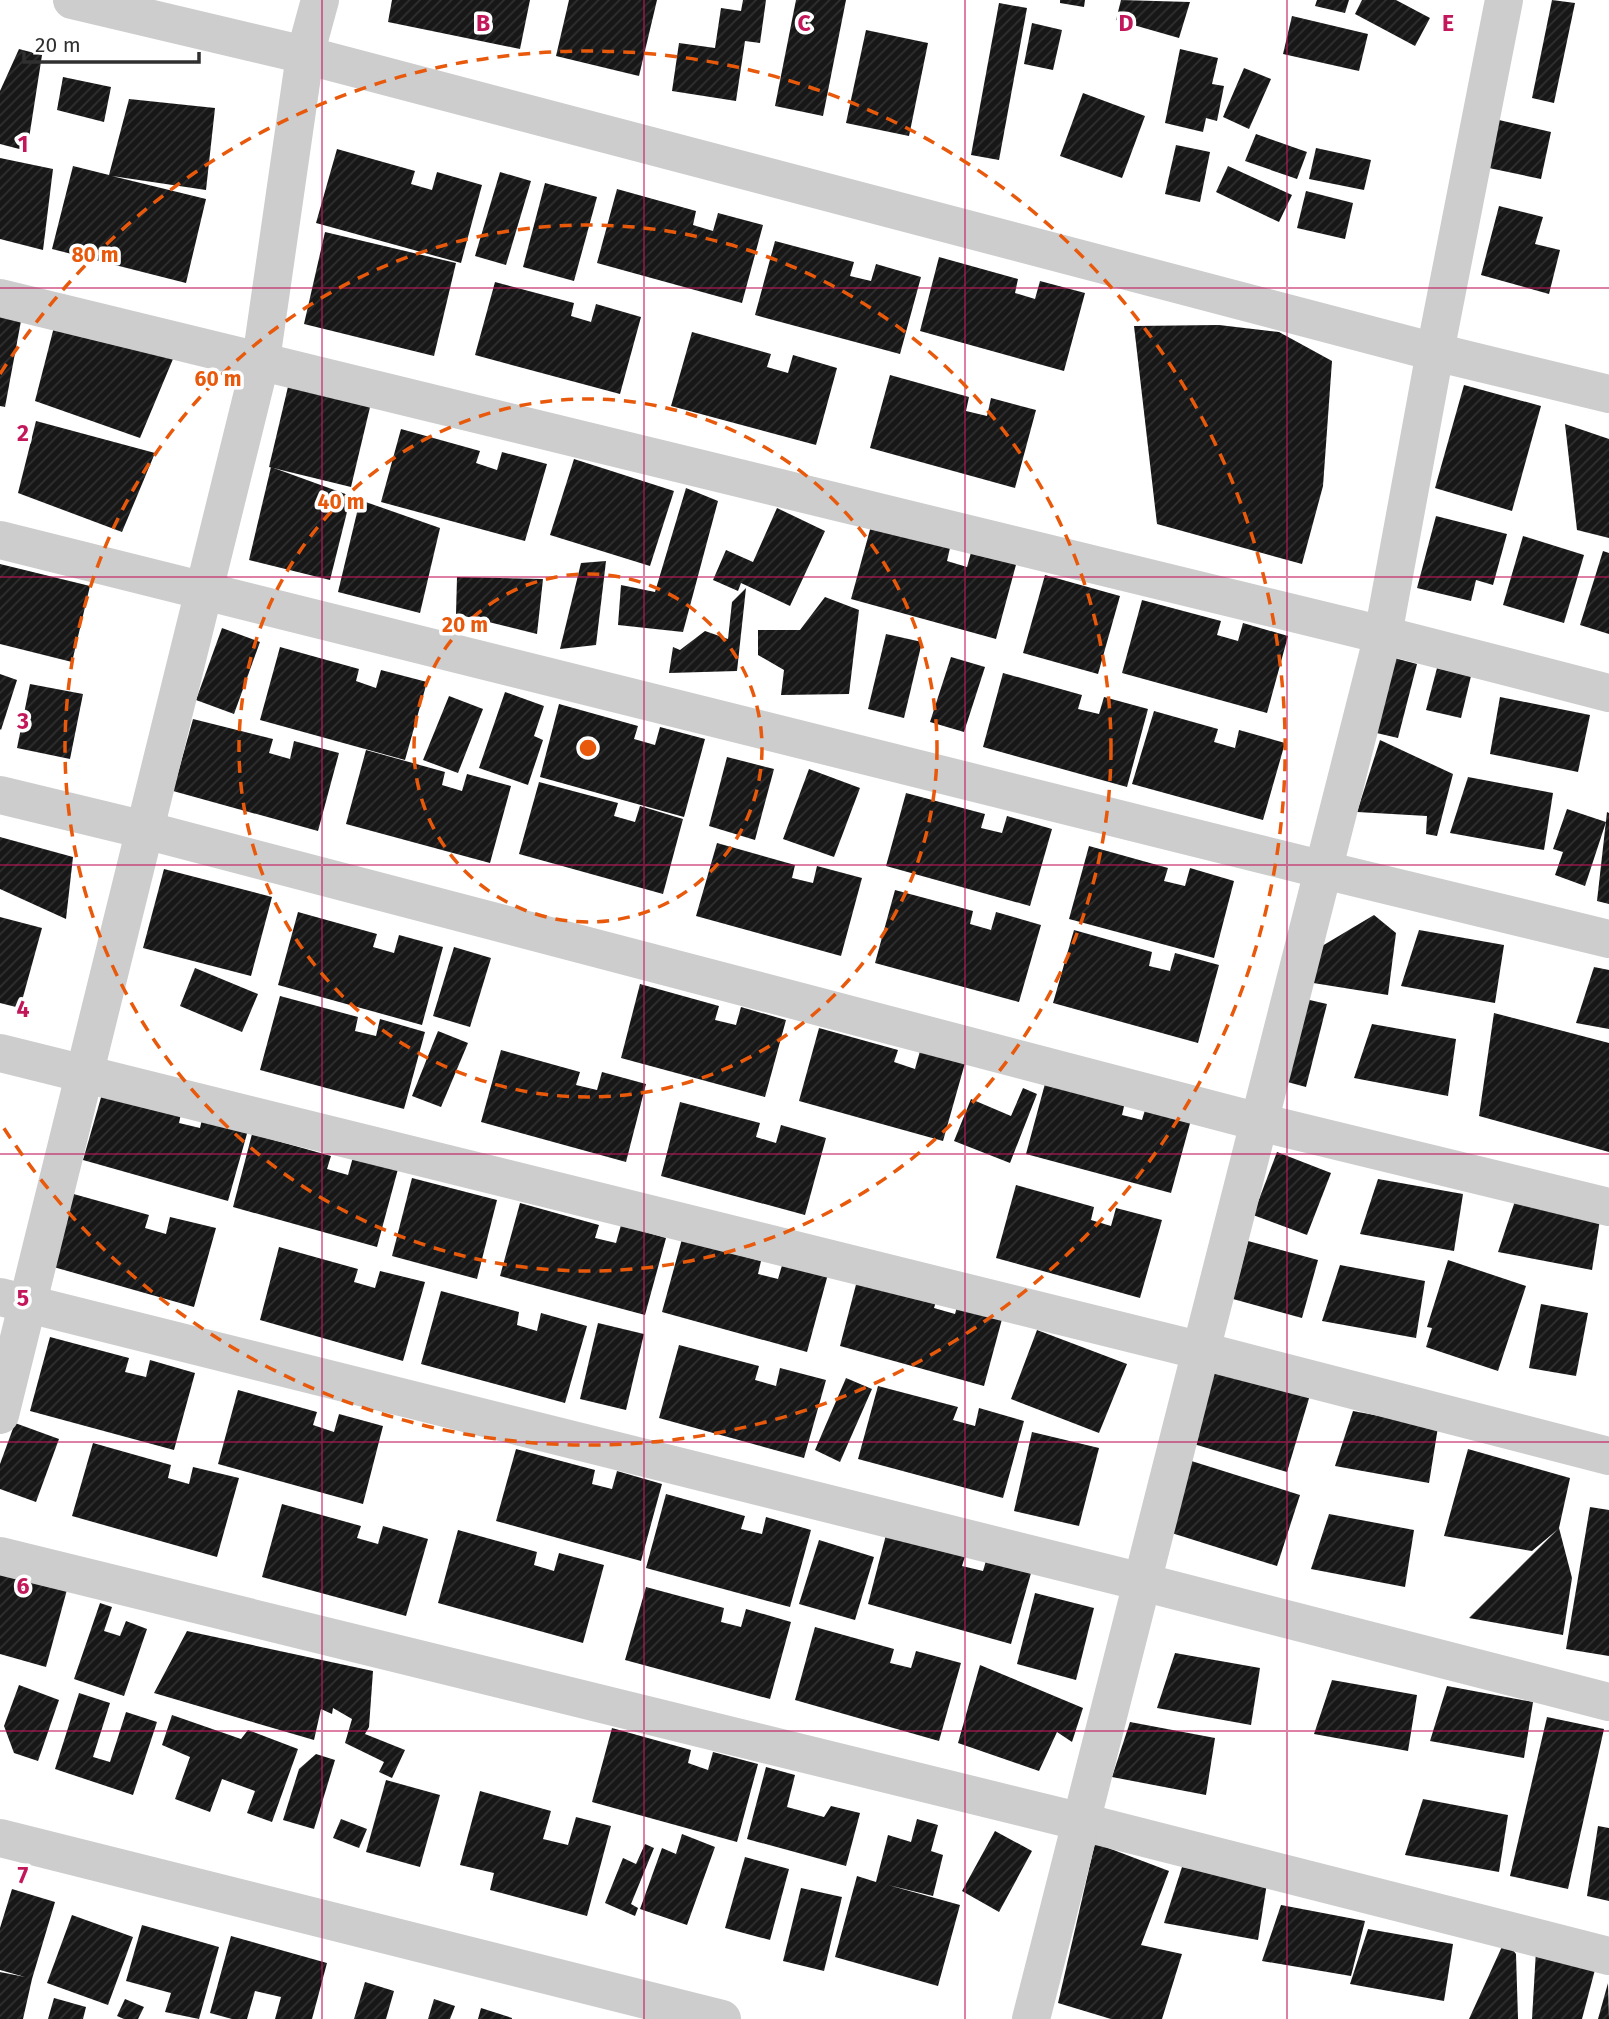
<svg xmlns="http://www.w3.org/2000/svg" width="1609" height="2019" font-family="'Fira Sans',sans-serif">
<defs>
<pattern id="building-hatch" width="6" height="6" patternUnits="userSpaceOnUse" patternTransform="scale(1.75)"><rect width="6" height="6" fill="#171717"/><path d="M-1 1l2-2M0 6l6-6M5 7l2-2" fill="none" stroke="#303030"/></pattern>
</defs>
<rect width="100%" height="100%" fill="#fff"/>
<!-- building -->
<g fill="url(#building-hatch)">
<path d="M392 0H530L520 49 388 22Z"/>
<path d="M569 0H657L639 76 556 56Z"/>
<path d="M743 0H766L760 43 745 41 736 101 672 91 679 43 715 48 721 8 741 11Z"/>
<path d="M796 0H846L823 116 775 106Z"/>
<path d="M1060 0H1085L1084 7 1060 3Z"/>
<path d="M1121 0 1190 2 1179 38 1116 20Z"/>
<path d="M1317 0H1349L1345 13 1315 6Z"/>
<path d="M1362 0H1396L1430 18 1415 46 1355 14Z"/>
<path d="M1552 0 1575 3 1554 103 1532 98Z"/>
<path d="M999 3 1027 8 999 160 971 155Z"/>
<path d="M1292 16 1368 34 1359 71 1283 54Z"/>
<path d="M1032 23 1062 30 1053 70 1024 64Z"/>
<path d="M866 30 928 43 909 136 846 123Z"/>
<path d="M19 49 42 55 27 151 0 144V91Z"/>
<path d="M1180 49 1218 58 1212 84 1224 86 1217 121 1206 118 1203 132 1165 123Z"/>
<path d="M1244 68 1271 79 1249 129 1223 117Z"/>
<path d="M63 77 111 87 104 122 57 110Z"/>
<path d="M1083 93 1145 116 1122 178 1060 156Z"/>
<path d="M129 99 215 108 206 190 112 176 206 199 186 283 52 249 73 166 109 175Z"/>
<path d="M1499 120 1551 132 1541 179 1489 168Z"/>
<path d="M1256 134 1307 152 1297 179 1245 161Z"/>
<path d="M1176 145 1210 152 1200 202 1165 194Z"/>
<path d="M1316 148 1371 160 1364 190 1309 179Z"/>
<path d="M337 149 415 171 411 184 432 190 437 172 482 185 461 263 316 223Z"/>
<path d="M0 158 53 169 43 250 0 239Z"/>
<path d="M1228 166 1292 195 1279 222 1216 192Z"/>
<path d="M500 172 531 181 506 265 475 256Z"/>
<path d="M545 183 597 197 574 281 523 267Z"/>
<path d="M617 189 696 211 693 225 713 231 718 213 763 225 742 303 597 263Z"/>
<path d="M1306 191 1353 203 1345 239 1297 228Z"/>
<path d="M1499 206 1543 217 1535 244 1560 250 1549 294 1481 275Z"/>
<path d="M325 232 456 263 434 356 304 324Z"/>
<path d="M775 241 854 262 850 276 871 281 876 264 921 277 900 354 755 315Z"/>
<path d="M939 257 1018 279 1015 293 1035 299 1040 281 1085 293 1064 371 920 331Z"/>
<path d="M495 282 574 303 571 316 591 322 596 304 641 317 620 394 475 355Z"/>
<path d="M0 315 21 321 5 407 0 406Z"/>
<path d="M1219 325 1279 332 1332 361 1323 486 1302 564 1157 524 1134 326Z"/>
<path d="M54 327 173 359 140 438 35 401Z"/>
<path d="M692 332 771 354 767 367 788 373 793 355 837 368 816 445 671 406Z"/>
<path d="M291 374 371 403 351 487 269 467Z"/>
<path d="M890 375 969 397 966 411 987 416 991 398 1036 410 1015 488 870 448Z"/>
<path d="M1464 385 1541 406 1512 511 1435 488Z"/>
<path d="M36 421 155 453 122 532 18 493Z"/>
<path d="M1565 424 1609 439V538L1577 530Z"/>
<path d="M401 429 480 451 476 463 497 470 502 452 547 464 525 541 381 502Z"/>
<path d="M574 459 674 491 650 566 550 535Z"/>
<path d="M271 467 351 496 330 580 249 560Z"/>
<path d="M686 488 718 501 683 632 618 625 621 585 655 592Z"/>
<path d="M360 500 440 528 420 613 338 592Z"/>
<path d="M777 508 825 531 790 606 741 583 738 591 713 580 726 550 753 562Z"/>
<path d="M1436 516 1507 534 1493 585 1476 580 1471 601 1417 588Z"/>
<path d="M871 526 950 548 947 561 967 567 972 549 1017 561 996 639 851 599Z"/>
<path d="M1523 536 1584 555 1564 623 1503 605Z"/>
<path d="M1603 551 1609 553V634L1580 625Z"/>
<path d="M606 561 596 645 560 649 581 563Z"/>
<path d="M0 564 90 586 72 662 0 644Z"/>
<path d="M1045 575 1120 596 1098 674 1023 653Z"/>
<path d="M457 577 543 579 537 634 456 614Z"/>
<path d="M746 588 737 671 669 673 673 647 680 650 705 631 728 639 732 602Z"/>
<path d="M825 597 859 610 849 694 781 695 784 670 758 655V630H800Z"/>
<path d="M1142 600 1221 621 1217 635 1238 641 1243 623 1288 636 1267 713 1122 673Z"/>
<path d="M222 628 260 642 234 714 196 700Z"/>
<path d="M886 634 922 642 904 718 868 709Z"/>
<path d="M280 647 359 669 356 681 376 688 381 670 427 682 405 760 260 720Z"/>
<path d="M1387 656 1417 664 1398 738 1368 731Z"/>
<path d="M951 657 985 667 964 732 930 722Z"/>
<path d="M1437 668 1471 676 1461 718 1426 710Z"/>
<path d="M1003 673 1082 695 1078 709 1099 714 1104 697 1148 709 1127 787 983 747Z"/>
<path d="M0 674 17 680 1 730 0 729Z"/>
<path d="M30 684 83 694 70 759 17 748Z"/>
<path d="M505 692 544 706 534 736 543 740 528 785 479 768Z"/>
<path d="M449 696 483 709 458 773 423 760Z"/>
<path d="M1500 697 1590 715 1578 772 1490 754Z"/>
<path d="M559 704 638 726 634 739 655 745 660 727 705 739 684 817 540 777Z"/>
<path d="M1154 711 1218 729 1214 742 1235 748 1239 730 1285 743 1263 820 1132 784Z"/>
<path d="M193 719 273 739 269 753 290 759 294 741 339 753 318 831 173 791Z"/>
<path d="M1380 740 1453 774 1437 836 1426 834 1427 816 1357 812Z"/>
<path d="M366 750 445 772 442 785 462 791 467 774 511 786 490 863 346 824Z"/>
<path d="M727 757 774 769 755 840 709 826Z"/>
<path d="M809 769 860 788 834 857 783 839Z"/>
<path d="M1468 777 1553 793 1544 850 1450 833Z"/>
<path d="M539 782 618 803 614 816 635 822 640 806 683 819 663 894 519 854Z"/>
<path d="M906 793 985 814 981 828 1002 833 1007 816 1052 829 1030 906 886 866Z"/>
<path d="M1567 809 1606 822 1585 886 1555 875 1563 852 1553 849Z"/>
<path d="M1607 812 1609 813V904L1597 901Z"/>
<path d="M0 837 73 857 66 919 0 889Z"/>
<path d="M717 843 795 865 792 878 813 883 817 866 862 878 841 956 696 916Z"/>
<path d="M1089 846 1168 868 1164 881 1185 886 1190 868 1234 881 1214 958 1069 919Z"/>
<path d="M164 869 272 897 251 976 143 948Z"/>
<path d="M895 890 973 911 970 924 991 930 996 912 1041 925 1019 1002 875 963Z"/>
<path d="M298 912 377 934 373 947 394 953 399 935 443 947 422 1025 278 985Z"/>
<path d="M1374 915 1396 933 1388 995 1307 982 1317 949Z"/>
<path d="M0 917 42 928 20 1008 0 1003Z"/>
<path d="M1074 930 1152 952 1149 966 1170 971 1175 953 1219 965 1198 1043 1053 1003Z"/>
<path d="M1419 930 1504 945 1495 1003 1401 986Z"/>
<path d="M454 947 491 958 470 1027 433 1016Z"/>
<path d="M1594 967 1609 970V1029L1576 1023Z"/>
<path d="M195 968 258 994 242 1032 180 1006Z"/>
<path d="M640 984 719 1006 715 1020 736 1025 741 1007 786 1020 765 1097 621 1058Z"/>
<path d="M280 996 358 1017 355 1031 376 1036 380 1019 425 1032 404 1109 260 1070Z"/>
<path d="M1301 998 1327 1004 1306 1087 1280 1080Z"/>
<path d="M1494 1013 1609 1043V1152L1479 1116Z"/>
<path d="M1372 1024 1456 1039 1448 1096 1354 1078Z"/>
<path d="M819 1028 898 1050 894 1062 915 1069 920 1051 965 1063 943 1141 799 1101Z"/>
<path d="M438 1031 468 1043 441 1107 412 1096Z"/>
<path d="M501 1050 580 1072 576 1085 597 1090 602 1072 646 1084 626 1162 481 1122Z"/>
<path d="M1046 1080 1125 1102 1122 1115 1142 1120 1147 1103 1192 1116 1171 1193 1026 1154Z"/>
<path d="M104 1087 182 1109 179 1123 200 1128 204 1111 250 1123 228 1201 83 1160Z"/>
<path d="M1023 1088 1037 1094 1010 1163 954 1141 971 1099 1011 1116Z"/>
<path d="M680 1102 760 1123 756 1137 776 1143 781 1125 826 1138 805 1215 661 1176Z"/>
<path d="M252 1134 331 1156 327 1169 348 1175 353 1157 398 1169 377 1247 233 1207Z"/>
<path d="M1277 1152 1331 1173 1307 1235 1253 1215Z"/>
<path d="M412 1178 497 1200 477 1279 392 1256Z"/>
<path d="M1378 1179 1463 1194 1454 1251 1360 1234Z"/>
<path d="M1016 1185 1094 1207 1091 1220 1111 1226 1116 1208 1162 1220 1140 1298 996 1258Z"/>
<path d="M70 1193 149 1215 145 1228 166 1234 170 1217 216 1228 194 1307 50 1266Z"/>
<path d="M1516 1198 1601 1213 1592 1270 1498 1252Z"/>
<path d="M520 1203 599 1225 595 1238 616 1243 621 1225 666 1238 645 1315 500 1276Z"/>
<path d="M682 1239 761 1261 758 1274 778 1279 783 1262 828 1274 807 1352 662 1312Z"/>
<path d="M1248 1241 1318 1260 1302 1318 1233 1299Z"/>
<path d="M279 1247 358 1269 354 1282 375 1288 380 1271 425 1282 403 1361 260 1320Z"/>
<path d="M1448 1260 1526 1286 1498 1371 1426 1347 1432 1328 1427 1327Z"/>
<path d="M1340 1265 1425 1281 1416 1338 1322 1321Z"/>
<path d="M859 1273 938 1295 934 1308 955 1314 960 1296 1005 1308 984 1386 840 1346Z"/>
<path d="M441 1291 519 1312 517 1325 537 1331 541 1313 587 1326 565 1403 421 1364Z"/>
<path d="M1541 1304 1588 1313 1576 1376 1529 1368Z"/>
<path d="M598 1323 644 1334 626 1410 580 1399Z"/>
<path d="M1037 1330 1127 1364 1099 1433 1011 1399Z"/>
<path d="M50 1337 129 1358 125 1372 146 1377 150 1360 195 1373 174 1450 30 1411Z"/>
<path d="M679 1345 759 1366 755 1380 776 1386 780 1368 826 1380 804 1458 659 1418Z"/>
<path d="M1211 1365 1310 1395 1287 1472 1187 1442Z"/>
<path d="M846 1378 872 1389 840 1462 815 1450Z"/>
<path d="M878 1386 958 1407 953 1420 975 1426 979 1408 1024 1421 1003 1498 858 1459Z"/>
<path d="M238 1390 317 1412 313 1425 334 1432 339 1414 383 1426 363 1504 218 1464Z"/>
<path d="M1353 1411 1438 1427 1429 1483 1335 1466Z"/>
<path d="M15 1423 59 1439 36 1502 0 1489V1464Z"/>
<path d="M1032 1432 1099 1448 1079 1526 1014 1511Z"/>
<path d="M93 1443 171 1465 168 1478 189 1484 193 1467 239 1478 217 1557 72 1516Z"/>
<path d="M516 1449 595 1470 592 1484 612 1489 617 1471 662 1484 641 1561 496 1521Z"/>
<path d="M1468 1449 1570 1478 1559 1528 1572 1578 1563 1635 1469 1618 1557 1530 1532 1551 1444 1536Z"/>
<path d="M1185 1459 1300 1495 1277 1566 1162 1530Z"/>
<path d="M666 1494 745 1516 741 1529 762 1534 766 1517 811 1530 790 1607 646 1568Z"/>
<path d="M282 1504 361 1526 357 1538 378 1544 383 1526 428 1539 406 1616 262 1577Z"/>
<path d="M1590 1507 1609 1510V1656L1566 1649Z"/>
<path d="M1329 1514 1414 1530 1405 1587 1311 1569Z"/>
<path d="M458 1530 537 1552 534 1565 554 1571 559 1553 604 1565 583 1643 438 1603Z"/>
<path d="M887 1531 966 1553 962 1566 983 1571 988 1554 1033 1566 1011 1644 868 1604Z"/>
<path d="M819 1540 874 1557 855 1620 799 1604Z"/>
<path d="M0 1568 68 1586 46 1667 0 1654Z"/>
<path d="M646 1587 724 1608 721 1622 741 1627 746 1609 791 1622 770 1699 625 1660Z"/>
<path d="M1035 1593 1094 1608 1076 1680 1017 1664Z"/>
<path d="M100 1603 112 1607 104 1631 120 1636 126 1621 147 1629 124 1696 74 1679Z"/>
<path d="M815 1627 894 1649 890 1663 911 1668 916 1651 961 1663 939 1741 795 1700Z"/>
<path d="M187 1631 373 1671 369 1727 365 1734 405 1750 392 1778 379 1772 384 1762 345 1743 352 1719 333 1708 332 1714 321 1709 314 1740 154 1693Z"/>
<path d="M1175 1653 1260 1668 1251 1725 1157 1708Z"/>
<path d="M980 1665 1083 1708 1072 1742 1057 1732 1039 1771 958 1743Z"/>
<path d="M1332 1680 1417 1695 1408 1751 1314 1734Z"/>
<path d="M19 1685 59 1700 38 1761 14 1753 4 1726Z"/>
<path d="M1447 1686 1533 1702 1524 1758 1430 1741Z"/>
<path d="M79 1693 110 1703 93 1757 110 1762 126 1712 157 1722 133 1795 55 1769Z"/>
<path d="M172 1715 241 1739 248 1730 298 1749 272 1822 247 1813 255 1791 222 1779 210 1812 175 1799 190 1757 162 1745Z"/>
<path d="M1547 1717 1604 1729 1568 1889 1510 1876Z"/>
<path d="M1130 1722 1215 1738 1206 1795 1112 1777Z"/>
<path d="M612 1728 691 1750 688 1763 708 1770 713 1752 758 1764 737 1842 592 1802Z"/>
<path d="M316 1754 335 1760 314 1829 283 1820 299 1769Z"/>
<path d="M766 1767 795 1775 787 1807 824 1817 831 1806 860 1813 846 1866 747 1839Z"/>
<path d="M386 1780 440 1795 420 1867 366 1852Z"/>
<path d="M480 1791 551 1811 543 1839 568 1845 576 1817 611 1826 587 1916 490 1890 494 1873 460 1865Z"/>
<path d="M1423 1799 1508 1815 1499 1872 1405 1855Z"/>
<path d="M341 1819 367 1829 359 1848 333 1838Z"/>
<path d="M917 1819 938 1825 931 1851 943 1855 933 1896 888 1885 960 1905 938 1986 835 1957 857 1876 876 1882 888 1835 911 1842Z"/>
<path d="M1598 1826 1609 1828V1901L1587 1896Z"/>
<path d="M995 1831 1032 1851 999 1912 962 1891Z"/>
<path d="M682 1834 715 1847 687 1925 640 1909 662 1848 676 1854Z"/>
<path d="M1095 1843 1169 1871 1141 1945 1182 1954 1162 2019H1111L1058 2003Z"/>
<path d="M645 1844 654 1848 631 1904 638 1908 635 1916 605 1903 623 1858 636 1864Z"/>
<path d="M745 1857 789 1869 770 1940 725 1928Z"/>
<path d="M1182 1867 1267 1883 1258 1940 1164 1923Z"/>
<path d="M801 1888 842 1897 824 1971 783 1961Z"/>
<path d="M12 1889 55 1902 32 1979 23 2019H0V1972L25 1977 0 1970V1928Z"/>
<path d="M1281 1905 1365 1921 1351 1976 1262 1961Z"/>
<path d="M72 1915 133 1937 108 2005 47 1983Z"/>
<path d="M142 1925 219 1947 199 2019 165 2012 171 1993 126 1981Z"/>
<path d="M1368 1929 1453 1944 1444 2001 1350 1984Z"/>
<path d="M231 1936 327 1963 312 2019H275L281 1997 255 1991 247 2019H232L210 2013Z"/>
<path d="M1505 1940 1516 1954 1518 2019H1469Z"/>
<path d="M1536 1950 1597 1962 1582 2019H1532Z"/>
<path d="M365 1982 394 1991 386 2019H354Z"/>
<path d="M1608 1983 1609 2019H1598Z"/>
<path d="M54 1998 86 2007 83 2019H48Z"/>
<path d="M125 1999 144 2007 138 2019H124L117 2016Z"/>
<path d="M434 1999 455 2006 450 2019H428Z"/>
<path d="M481 2008 512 2018V2019H478Z"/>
</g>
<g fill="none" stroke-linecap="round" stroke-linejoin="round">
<!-- street -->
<g stroke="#cdcdcd" stroke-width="38">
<path d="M72 0 305 55 1435 352 1609 394"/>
<path d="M0 298 1383 635 1609 693"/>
<path d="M0 540 1324 870 1609 939"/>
<path d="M0 795 145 830 1259 1122 1609 1207"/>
<path d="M0 1053 1202 1351 1609 1456"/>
<path d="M0 1297 1142 1582 1609 1702"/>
<path d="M0 1415 261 360 305 55 320 0"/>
<path d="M0 1556 1082 1822 1609 1956"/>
<path d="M0 1838 722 2019"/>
<path d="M1031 2019 1383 635 1435 352 1504 0"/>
</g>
</g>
<!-- grid -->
<path fill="none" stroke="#c2185b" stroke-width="2" stroke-opacity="0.55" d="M322 0V2019M644 0V2019M965 0V2019M1287 0V2019M0 288H1609M0 577H1609M0 865H1609M0 1154H1609M0 1442H1609M0 1731H1609"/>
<!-- distance rings -->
<g fill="none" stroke="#e8590c" stroke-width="3.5" stroke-dasharray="12 9">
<circle cx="588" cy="748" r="174"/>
<circle cx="588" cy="748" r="349"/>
<circle cx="588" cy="748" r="523"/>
<path d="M0 374A697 697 0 1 1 0 1122"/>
</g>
<g font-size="23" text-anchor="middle" font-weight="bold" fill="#c2185b" stroke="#fff" stroke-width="7" stroke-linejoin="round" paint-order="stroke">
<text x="483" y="31">B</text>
<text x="804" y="31">C</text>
<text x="1126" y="31">D</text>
<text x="1448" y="31">E</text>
<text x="23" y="152">1</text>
<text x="23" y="441">2</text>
<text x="23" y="729">3</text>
<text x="23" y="1017">4</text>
<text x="23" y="1306">5</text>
<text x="23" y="1594">6</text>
<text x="23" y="1883">7</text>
</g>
<circle cx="588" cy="748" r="10" fill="#e8590c" stroke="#fff" stroke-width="3.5"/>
<g font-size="21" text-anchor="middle" font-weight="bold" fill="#e8590c" stroke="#fff" stroke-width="7" stroke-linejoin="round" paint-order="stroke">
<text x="95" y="262">80 m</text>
<text x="218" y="386">60 m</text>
<text x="341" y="509">40 m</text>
<text x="465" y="632">20 m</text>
</g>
<!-- scale -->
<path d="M24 52v10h175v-10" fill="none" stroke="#303030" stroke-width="3.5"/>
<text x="35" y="52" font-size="21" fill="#303030" stroke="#ffffff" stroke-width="5" paint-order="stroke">20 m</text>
</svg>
